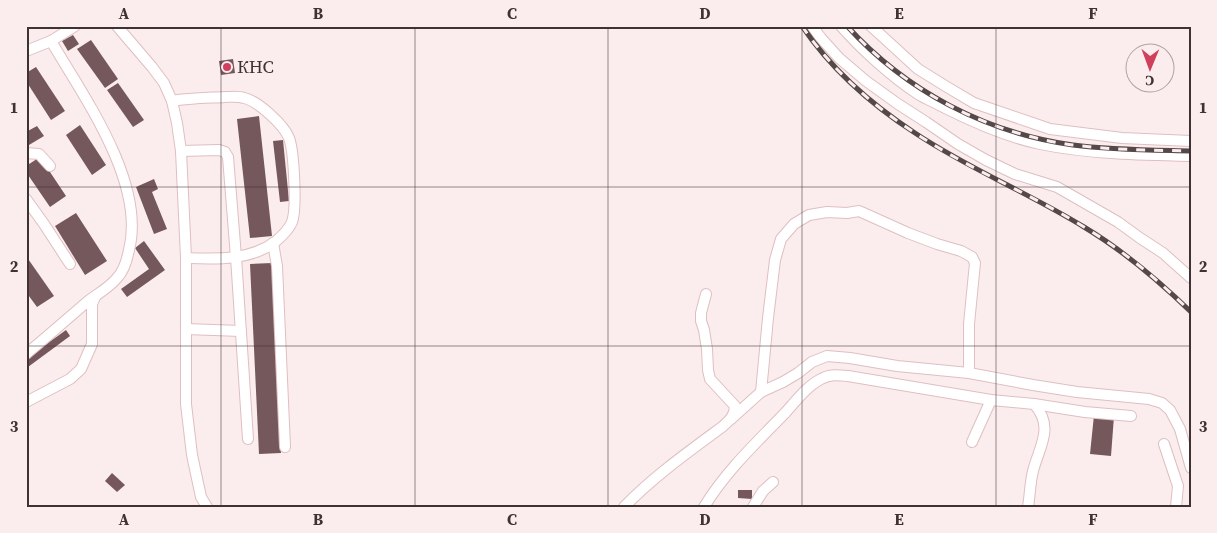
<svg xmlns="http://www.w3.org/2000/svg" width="1217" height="533" font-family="'Source Serif 4',serif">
<rect width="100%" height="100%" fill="#fbedee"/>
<!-- building -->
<g fill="#75585b">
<path d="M73 35 79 44 68 51 62 41Z"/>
<path d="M91 40 118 79 105 88 77 49Z"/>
<path d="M233 59 235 73 221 75 219 61Z"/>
<path d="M36 67 65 111 51 120 26 81V73Z"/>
<path d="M118 83 144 120 133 127 107 90Z"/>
<path d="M259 116 272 236 250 238 237 119Z"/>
<path d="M80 125 106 165 92 175 66 135Z"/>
<path d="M37 126 44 136 29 145 26 141V132Z"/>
<path d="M283 140 289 201 280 202 273 141Z"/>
<path d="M40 157 66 196 50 207 26 172V166Z"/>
<path d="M154 179 158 189 152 192 167 229 154 234 136 187Z"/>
<path d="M76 213 107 261 85 275 55 226Z"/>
<path d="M144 241 165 270 127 297 121 289 149 269 135 248Z"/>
<path d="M26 256 54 296 37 307 26 292Z"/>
<path d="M272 263 281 453 259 454 250 264Z"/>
<path d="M66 330 70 336 28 367 26 364V359Z"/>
<path d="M1094 415 1114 416 1111 456 1090 454Z"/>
<path d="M112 473 125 485 117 492 105 481Z"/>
<path d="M738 490H752V499L738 498Z"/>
</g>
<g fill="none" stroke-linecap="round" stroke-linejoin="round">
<!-- minor casing -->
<g stroke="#dfbfc1" stroke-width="12">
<g id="minor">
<path d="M117 26 152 67 164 83 172 101 177 123 181 151 186 258V404L192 455 201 497 207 507"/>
<path d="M812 26 821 38 839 58 866 81 898 104 926 122 958 144 986 160 1015 174 1057 187 1118 222 1140 238 1163 253 1191 278"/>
<path d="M841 26C861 49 892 77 918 94 926 99 936 103 945 108 975 123 1007 137 1040 144 1089 154 1141 155 1191 156"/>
<path d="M871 26 918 69 947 87 974 103 1050 129 1122 138 1191 141"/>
<path d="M26 51 51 41 75 26"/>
<path d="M172 101C190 98 207 98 225 97 231 97 238 96 244 98 258 101 284 125 289 138 294 151 297 209 292 222 289 229 281 237 275 242 249 261 216 259 186 258"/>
<path d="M181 151 219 150 225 152 228 157 236 257 248 439"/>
<path d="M26 153 39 154 50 166"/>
<path d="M26 199 44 224 70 264"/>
<path d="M273 243 277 266 285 447"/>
<path d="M186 329 241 331"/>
<path d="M26 354C47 337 67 319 87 302 97 294 109 288 117 278 124 271 127 260 129 250 146 183 84 97 51 41"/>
<path d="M761 392 768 318 775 260 781 239 794 224 809 215 827 212 847 213 859 211 908 233 937 244 961 251 972 257 975 263 974 273 969 324V373"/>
<path d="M26 402 70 379 81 369 92 344V304L95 297"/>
<path d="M1034 404 1085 412 1131 416"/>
<path d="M731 419 761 392 783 382 798 373 812 362 827 356 850 358 897 366 969 373 1033 385 1077 392 1149 399 1162 403 1170 410 1180 429 1191 468"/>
<path d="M972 442 991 400"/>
<path d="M1164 444 1178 486 1176 507"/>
<path d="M624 507C653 477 688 452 722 427 729 421 735 416 735 406L710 379 708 370 707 349 704 330 701 321V313L706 294"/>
<path d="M704 507C726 471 756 443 785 413 796 401 807 386 821 379 830 374 838 375 848 376L991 400 1034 404C1055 427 1039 447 1033 471 1030 483 1030 495 1028 507"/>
<path d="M753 507 763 491 773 482"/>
</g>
</g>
<!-- minor -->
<use href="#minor" stroke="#fff" stroke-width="10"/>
<!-- rail casing -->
<g stroke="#554849" stroke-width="5">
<g id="rail">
<path d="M802 26C831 69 872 105 915 133 969 169 1029 193 1084 227 1124 251 1158 280 1191 312"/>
<path d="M847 26C906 91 986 133 1073 145 1112 150 1151 150 1191 151"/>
</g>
</g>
<!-- rail -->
<use href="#rail" stroke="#fbedee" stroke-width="3" stroke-dasharray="9" stroke-linecap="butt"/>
</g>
<!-- grid -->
<path fill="none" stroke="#3f3233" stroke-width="1" stroke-opacity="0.55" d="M221 26V507M415 26V507M608 26V507M802 26V507M996 26V507M26 187H1191M26 346H1191"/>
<!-- markers -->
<circle fill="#d0405d" stroke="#fbedee" stroke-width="2" cx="227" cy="67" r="5"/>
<g text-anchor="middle" stroke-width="5" stroke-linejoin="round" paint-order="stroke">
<!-- poi labels -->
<g font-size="18" fill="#3f3233" stroke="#fbedee" text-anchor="start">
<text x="237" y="73">КНС</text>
</g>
</g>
<!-- border -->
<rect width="1217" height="533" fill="none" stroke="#fbedee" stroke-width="55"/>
<!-- north arrow -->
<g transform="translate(1150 68) rotate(181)"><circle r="24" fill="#fbedee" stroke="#b0a2a3"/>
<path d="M0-4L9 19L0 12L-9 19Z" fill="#d0405d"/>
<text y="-8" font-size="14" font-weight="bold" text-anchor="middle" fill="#3f3233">С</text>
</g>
<rect x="28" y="28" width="1162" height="478" fill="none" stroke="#3f3233" stroke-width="2"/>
<g font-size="16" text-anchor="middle" font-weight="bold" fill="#3f3233">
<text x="124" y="19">A</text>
<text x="318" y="19">B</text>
<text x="512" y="19">C</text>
<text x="705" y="19">D</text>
<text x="899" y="19">E</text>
<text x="1093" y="19">F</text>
<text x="14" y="113">1</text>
<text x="1203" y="113">1</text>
<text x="14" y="272">2</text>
<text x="1203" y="272">2</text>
<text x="14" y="432">3</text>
<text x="1203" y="432">3</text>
<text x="124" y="525">A</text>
<text x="318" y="525">B</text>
<text x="512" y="525">C</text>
<text x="705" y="525">D</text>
<text x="899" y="525">E</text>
<text x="1093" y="525">F</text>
</g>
</svg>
